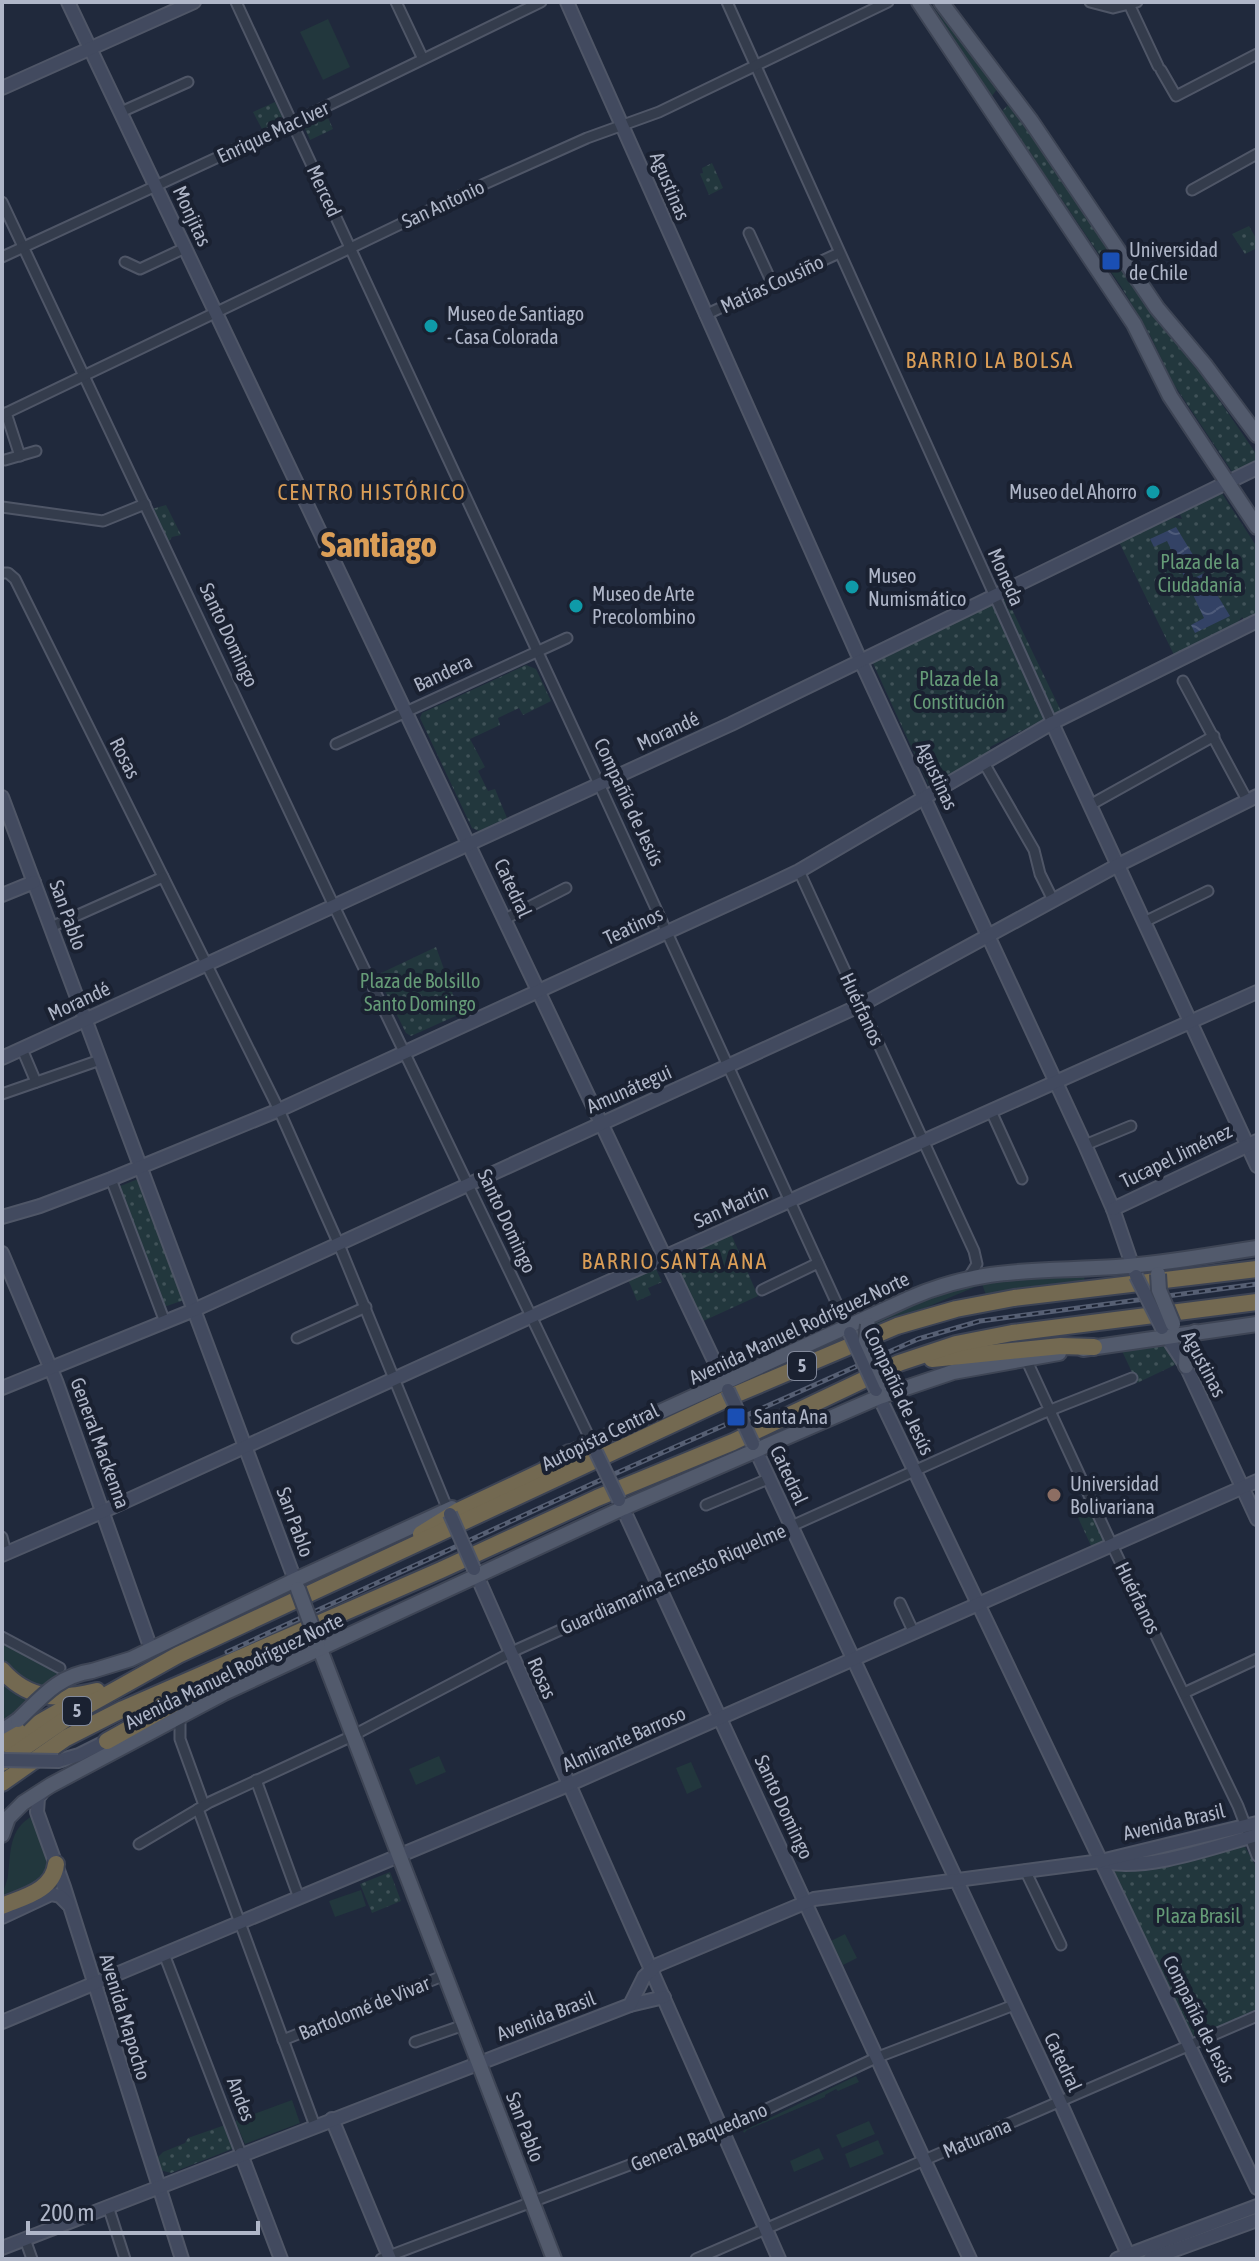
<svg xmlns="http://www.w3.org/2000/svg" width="1259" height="2261" font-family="'Asap Condensed',sans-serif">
<defs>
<pattern id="park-dots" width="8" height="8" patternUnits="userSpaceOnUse" patternTransform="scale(2)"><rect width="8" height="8" fill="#22373d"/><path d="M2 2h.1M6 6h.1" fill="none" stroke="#405258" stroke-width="1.8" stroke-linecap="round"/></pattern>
<pattern id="water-waves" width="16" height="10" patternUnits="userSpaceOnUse" patternTransform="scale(2)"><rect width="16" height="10" fill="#334265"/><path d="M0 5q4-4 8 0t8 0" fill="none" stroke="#4e5b7a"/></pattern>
</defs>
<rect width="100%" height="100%" fill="#20293c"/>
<!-- grass -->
<g fill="#22373d">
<path d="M929 2 998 88 992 96H991Z"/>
<path d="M328 19 350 67 323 80 300 32Z"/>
<path d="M1084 1276 1085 1282 986 1295 982 1284 875 1329 873 1323 927 1299 985 1282 986 1284 994 1283 993 1280Z"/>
<path d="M2 1643 59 1673 36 1691 2 1664Z"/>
<path d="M2 1676 31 1697 2 1724C7 1710 2 1692 2 1676Z"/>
<path d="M439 1756 446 1772 416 1785 409 1769Z"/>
<path d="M691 1762 702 1787 687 1794 676 1768Z"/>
<path d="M32 1816 50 1856 46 1879 2 1900C2 1890 7 1884 8 1875 11 1850 9 1830 32 1816Z"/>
<path d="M361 1890 366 1906 335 1917 329 1901Z"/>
<path d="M845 1934 857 1958 843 1965 831 1941Z"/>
<path d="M856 2076 859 2082 838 2091 836 2089 825 2095V2097L747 2130 744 2133 743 2131Z"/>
<path d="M292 2100 300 2123 245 2144 235 2121Z"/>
<path d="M869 2121 875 2134 842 2148 836 2135Z"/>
<path d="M878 2140 884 2154 850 2168 845 2154Z"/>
<path d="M819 2148 824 2159 794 2172 790 2161Z"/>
</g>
<!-- park -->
<g fill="url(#park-dots)">
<path d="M275 102 284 120 263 131 253 112Z"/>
<path d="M1008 105 1039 146 1145 304 1197 368 1257 455V463L1233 473 1173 383 1151 337 1122 288 1003 113 1002 111Z"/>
<path d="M326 113 333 129 310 140 303 124Z"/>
<path d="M712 163 723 188 709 195 700 174 703 173 702 168Z"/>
<path d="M1249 226 1257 240V248L1245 254 1232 234Z"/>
<path d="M1221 492 1257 547V617L1246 622 1242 617 1231 630 1175 657 1119 542 1170 517 1182 519 1179 512Z"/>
<path d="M166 505 181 535 172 537 168 543 152 509Z"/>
<path d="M1006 597 1061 711 990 747 992 753 930 788 872 661Z"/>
<path d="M526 665 536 669 551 701 523 715 519 708 498 718 500 725 470 739 485 767 478 771 488 791 495 789 507 818 479 831 472 828 420 718 422 713Z"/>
<path d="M436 947 460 1014 411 1036 406 1033 377 975Z"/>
<path d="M138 1179 184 1300 164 1307 118 1187Z"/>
<path d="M731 1234 758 1296 699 1323 671 1260Z"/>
<path d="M655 1267 662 1282 648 1288 651 1295 637 1301 628 1279Z"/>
<path d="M1166 1344 1177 1364 1137 1383 1122 1351Z"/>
<path d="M1087 1503 1106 1544 1093 1550 1074 1509Z"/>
<path d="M1244 1845 1257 1868V2010L1193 2039 1112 1877V1871L1117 1868Z"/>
<path d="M390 1872 401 1901 372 1913 360 1884Z"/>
<path d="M225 2125 234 2147 232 2149 171 2173 160 2170 156 2159 163 2152 185 2143 188 2138Z"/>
</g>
<!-- water -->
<g fill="url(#water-waves)">
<path d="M1176 527 1201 568 1184 576 1167 541 1154 547 1150 539Z"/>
<path d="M1204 573 1230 616 1195 633 1191 625 1204 618 1187 582Z"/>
</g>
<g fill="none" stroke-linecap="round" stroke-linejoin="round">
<!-- street casing -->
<g stroke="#4f5667" stroke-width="13">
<g id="street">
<path d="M236 2 599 784 848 1328"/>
<path d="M396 2 423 59"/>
<path d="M727 2 1052 723"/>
<path d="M1090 2 1113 8 1137 2"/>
<path d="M1128 2 1158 66"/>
<path d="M1161 70 1176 96 1257 54"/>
<path d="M121 112 188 82"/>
<path d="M1192 190 1257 154"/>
<path d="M2 202 334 906 592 1443"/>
<path d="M749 233 772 283"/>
<path d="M2 257 292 123 541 2"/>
<path d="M125 262 140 269 185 248"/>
<path d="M705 315 839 253"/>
<path d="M6 413 20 456"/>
<path d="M2 415 482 185 587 138 659 112 888 2"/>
<path d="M5 460 36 451"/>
<path d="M2 507 103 521 145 504"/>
<path d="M2 573H8L15 579 279 1110 340 1247 448 1510"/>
<path d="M1183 681 1247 800"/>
<path d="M336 744 567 638"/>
<path d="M984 763 1034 850 1040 874 1053 900"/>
<path d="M1090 805 1214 736"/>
<path d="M799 871 974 1251 977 1264 969 1277"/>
<path d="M505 919 566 888"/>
<path d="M1144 922 1208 891"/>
<path d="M51 927 163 877"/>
<path d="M22 1049 36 1082"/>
<path d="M2 1094 100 1060"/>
<path d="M991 1111 1022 1179"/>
<path d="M1085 1145 1131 1126"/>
<path d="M111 1179 165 1322"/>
<path d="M762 1290 818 1263"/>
<path d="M297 1338 366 1307"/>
<path d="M1026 1359 1111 1543 1238 1806 1257 1856"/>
<path d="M706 1505 768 1479"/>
<path d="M2 1537 6 1553"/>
<path d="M900 1603 914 1633"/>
<path d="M2 1637 60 1668"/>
<path d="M1184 1693 1257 1659"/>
<path d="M180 1716V1739L204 1805"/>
<path d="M256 1780 299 1898"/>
<path d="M198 1809 315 2126"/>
<path d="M139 1844 210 1802 348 1738 516 1650 1043 1413 1132 1378"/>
<path d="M1025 1870 1061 1945"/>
<path d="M164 1954 241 2154"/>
<path d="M283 2040 445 1975"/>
<path d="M415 2042 464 2025"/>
<path d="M108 2206 125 2259"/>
<path d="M25 2239 32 2259"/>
<path d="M381 2259 722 2130 878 2057 1014 2005"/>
<path d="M696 2259 1257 2016"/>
</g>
</g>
<!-- secondary casing -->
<g stroke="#4f5667" stroke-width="16">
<g id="secondary">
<path d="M68 2 728 1390"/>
<path d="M567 2 857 653 1085 1145 1113 1209 1135 1273"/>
<path d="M2 88 194 2"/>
<path d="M1052 723 1257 1166"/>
<path d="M2 797 295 1580"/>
<path d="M2 895 34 882"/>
<path d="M2 1058 731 724 1257 468"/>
<path d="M1113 1209 1257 1141"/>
<path d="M2 1217 40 1206 111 1179 279 1110 761 889 799 871 1052 723 1257 621"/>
<path d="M2 1253 56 1381 151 1649"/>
<path d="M1163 1331 1186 1366 1257 1519"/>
<path d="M2 1388 194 1310 861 1005 1118 865 1257 796"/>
<path d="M876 1390 1257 2188"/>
<path d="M753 1444 1060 2102 1130 2259"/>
<path d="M619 1500 970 2259"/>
<path d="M2 1555 104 1511 530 1317 1257 992"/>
<path d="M474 1569 779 2259"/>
<path d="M58 1761 79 1755 107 1741"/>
<path d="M44 1790 38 1798 37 1812 64 1887 182 2259"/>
<path d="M1104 1862C1149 1871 1213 1847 1257 1835"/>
<path d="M2 1917 51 1894 60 1896 68 1904"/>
<path d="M630 2005 664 1997"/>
<path d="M2 2022 568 1785 1257 1481"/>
<path d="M332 2119 390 2259"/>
<path d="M241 2154 281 2259"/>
<path d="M2 2248 630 2005 644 1977 657 1965 814 1899 1101 1861 1257 1823"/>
<path d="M1117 2259 1257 2206"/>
<path d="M1150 2259 1257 2220"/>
</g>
</g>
<!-- primary casing -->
<g stroke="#3e4555" stroke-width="18">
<g id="primary">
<path d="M919 2 1134 324 1170 396 1257 527"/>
<path d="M941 2 1031 121 1157 308 1204 364 1257 435"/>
<path d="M1083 1349 1257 1324"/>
<path d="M1186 1366 1187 1343 1195 1332"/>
<path d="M561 1457 910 1298C984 1266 1038 1272 1116 1267 1163 1264 1210 1255 1257 1248"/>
<path d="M318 1644 554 2259"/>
<path d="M92 1671 131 1659 295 1580 452 1508"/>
<path d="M2 1731 18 1720"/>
<path d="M2 1835 8 1818 23 1803 51 1785 224 1693 623 1508 879 1397 953 1372 1059 1353"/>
</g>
</g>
<!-- highway casing -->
<g stroke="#3c4354" stroke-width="20">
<g id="highway">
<path d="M932 1359 1061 1346 1094 1347"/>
<path d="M421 1534 458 1511 543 1471 569 1453"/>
<path d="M2 1670C29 1701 60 1700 97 1691"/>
<path d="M107 1741 221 1677"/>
<path d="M2 1744 65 1708"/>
<path d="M2 1763 76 1712 178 1655 737 1394 897 1326 956 1309 1014 1298 1257 1269"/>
<path d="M2 1783 66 1738 123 1709 441 1570 597 1498 733 1442 899 1363 956 1344 1012 1333 1257 1302"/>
<path d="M2 1906C23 1897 53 1891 56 1864"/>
</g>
</g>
<!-- street -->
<use href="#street" stroke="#343c4c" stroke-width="9"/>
<!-- secondary -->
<use href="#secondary" stroke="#424a5f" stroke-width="12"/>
<!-- primary -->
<use href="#primary" stroke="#525a6c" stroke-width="14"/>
<!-- highway -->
<use href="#highway" stroke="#736951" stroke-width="16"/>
<!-- rail casing -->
<g stroke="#565f73" stroke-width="5">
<path id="rail" d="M227 1652 594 1483 918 1339 980 1321 1257 1284"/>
</g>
<!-- rail -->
<use href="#rail" stroke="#1a2131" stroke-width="2" stroke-dasharray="6" stroke-linecap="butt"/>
<!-- secondary-bridge casing -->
<g stroke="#4f5667" stroke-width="16" stroke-linecap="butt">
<g id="secondary-bridge">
<path d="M1136 1276 1162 1328"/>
<path d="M850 1333 876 1390"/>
<path d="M728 1390 753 1444"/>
<path d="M596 1452 619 1500"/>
<path d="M450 1514 474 1569"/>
<path d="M2 1760 58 1761"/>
</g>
</g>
<!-- primary-bridge casing -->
<g stroke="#3e4555" stroke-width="18" stroke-linecap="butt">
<g id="primary-bridge">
<path d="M1158 1274 1159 1290 1173 1324"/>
<path d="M868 1325 866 1340 886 1384"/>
<path d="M298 1589 318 1643"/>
<path d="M18 1720C42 1697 58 1676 92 1671"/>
</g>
</g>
<!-- secondary-bridge -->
<use href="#secondary-bridge" stroke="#424a5f" stroke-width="12"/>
<!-- primary-bridge -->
<use href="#primary-bridge" stroke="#525a6c" stroke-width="14"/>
</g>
<!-- markers -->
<g fill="#1a4fb4" stroke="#1a2131" stroke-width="3">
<rect x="1101" y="251" width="20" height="20" rx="4"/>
<rect x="726" y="1407" width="20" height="20" rx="4"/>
</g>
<g fill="#0f9aa8" stroke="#1a2131" stroke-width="3">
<circle cx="431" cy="326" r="8"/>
<circle cx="1153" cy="492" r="8"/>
<circle cx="852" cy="587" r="8"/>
<circle cx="576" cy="606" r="8"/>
</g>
<circle fill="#8d6e63" stroke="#1a2131" stroke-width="3" cx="1054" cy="1495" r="8"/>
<g text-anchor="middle" stroke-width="8" stroke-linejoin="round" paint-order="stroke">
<!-- shield labels -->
<g fill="#1a2131" stroke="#82899b" stroke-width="2">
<rect x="788" y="1352" width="28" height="28" rx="6"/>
<rect x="63" y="1697" width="28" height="28" rx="6"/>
</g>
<g font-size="18" font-weight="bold" fill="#afb6c8">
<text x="802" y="1372">5</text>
<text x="77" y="1717">5</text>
</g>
<!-- street labels -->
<g font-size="20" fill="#afb6c8" stroke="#1a2131">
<text transform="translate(273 132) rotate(-25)" y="7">Enrique Mac Iver</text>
<text transform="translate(670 186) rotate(67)" y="7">Agustinas</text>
<text transform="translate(324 191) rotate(65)" y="7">Merced</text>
<text transform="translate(443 204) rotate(-25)" y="7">San Antonio</text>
<text transform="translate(192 216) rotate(65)" y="7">Monjitas</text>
<text transform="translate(772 284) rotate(-25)" y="7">Matías Cousiño</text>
<text transform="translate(1006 577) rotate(66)" y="7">Moneda</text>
<text transform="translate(229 635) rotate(65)" y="7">Santo Domingo</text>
<text transform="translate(443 673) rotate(-25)" y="7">Bandera</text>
<text transform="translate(668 731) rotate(-25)" y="7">Morandé</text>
<text transform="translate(125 758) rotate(63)" y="7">Rosas</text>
<text transform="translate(937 776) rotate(65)" y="7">Agustinas</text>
<text transform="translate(629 802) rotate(65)" y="7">Compañía de Jesús</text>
<text transform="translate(513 888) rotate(65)" y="7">Catedral</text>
<text transform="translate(68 915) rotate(70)" y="7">San Pablo</text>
<text transform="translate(633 926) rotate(-25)" y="7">Teatinos</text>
<text transform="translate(79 1001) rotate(-25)" y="7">Morandé</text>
<text transform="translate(862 1009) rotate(65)" y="7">Huérfanos</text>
<text transform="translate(629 1089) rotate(-24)" y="7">Amunátegui</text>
<text transform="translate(1176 1156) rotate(-26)" y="7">Tucapel Jiménez</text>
<text transform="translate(731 1206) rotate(-24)" y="7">San Martín</text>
<text transform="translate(507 1221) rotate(65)" y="7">Santo Domingo</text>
<text transform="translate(799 1328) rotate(-25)" y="7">Avenida Manuel Rodríguez Norte</text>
<text transform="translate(1204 1364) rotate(62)" y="7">Agustinas</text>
<text transform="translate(899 1391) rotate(65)" y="7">Compañía de Jesús</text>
<text transform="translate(600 1437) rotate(-26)" y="7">Autopista Central</text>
<text transform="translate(100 1443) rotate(70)" y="7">General Mackenna</text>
<text transform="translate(789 1475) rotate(65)" y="7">Catedral</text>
<text transform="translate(295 1522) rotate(70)" y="7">San Pablo</text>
<text transform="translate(673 1579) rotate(-24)" y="7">Guardiamarina Ernesto Riquelme</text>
<text transform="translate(1138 1598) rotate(64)" y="7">Huérfanos</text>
<text transform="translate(234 1671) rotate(-26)" y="7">Avenida Manuel Rodríguez Norte</text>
<text transform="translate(542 1678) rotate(66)" y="7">Rosas</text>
<text transform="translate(624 1739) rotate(-24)" y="7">Almirante Barroso</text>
<text transform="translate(784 1807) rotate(65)" y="7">Santo Domingo</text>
<text transform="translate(1174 1822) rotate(-13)" y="7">Avenida Brasil</text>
<text transform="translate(364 2008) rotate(-22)" y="7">Bartolomé de Vivar</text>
<text transform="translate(546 2016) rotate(-21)" y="7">Avenida Brasil</text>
<text transform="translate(125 2017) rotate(73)" y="7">Avenida Mapocho</text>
<text transform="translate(1199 2019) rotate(64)" y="7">Compañía de Jesús</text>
<text transform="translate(1063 2062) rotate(65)" y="7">Catedral</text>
<text transform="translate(241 2099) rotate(69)" y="7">Andes</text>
<text transform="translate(525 2127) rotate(69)" y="7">San Pablo</text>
<text transform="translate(699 2137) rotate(-23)" y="7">General Baquedano</text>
<text transform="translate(977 2138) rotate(-23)" y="7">Maturana</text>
</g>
<!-- poi labels -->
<g font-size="20" fill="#afb6c8" stroke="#1a2131" text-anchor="start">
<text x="1129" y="257">Universidad<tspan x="1129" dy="23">de Chile</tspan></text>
<text x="447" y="321">Museo de Santiago<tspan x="447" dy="23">- Casa Colorada</tspan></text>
<text x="1137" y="499" text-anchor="end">Museo del Ahorro</text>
<text x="868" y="583">Museo<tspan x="868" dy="23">Numismático</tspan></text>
<text x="592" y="601">Museo de Arte<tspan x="592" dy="23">Precolombino</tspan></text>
<text x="754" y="1424">Santa Ana</text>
<text x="1070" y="1491">Universidad<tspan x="1070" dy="23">Bolivariana</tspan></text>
</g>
<!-- park labels -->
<g font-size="20" fill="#659b77" stroke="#1a2131">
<text x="1200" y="569">Plaza de la<tspan x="1200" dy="23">Ciudadanía</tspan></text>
<text x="959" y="686">Plaza de la<tspan x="959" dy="23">Constitución</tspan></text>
<text x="420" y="988">Plaza de Bolsillo<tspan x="420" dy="23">Santo Domingo</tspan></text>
<text x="1198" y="1923">Plaza Brasil</text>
</g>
<!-- neighbourhood labels -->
<g font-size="22" letter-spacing="2" fill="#db9e57" stroke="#1a2131">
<text x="990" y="368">BARRIO LA BOLSA</text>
<text x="372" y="500">CENTRO HISTÓRICO</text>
<text x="675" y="1269">BARRIO SANTA ANA</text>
</g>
<!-- town labels -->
<g font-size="36" font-weight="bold" fill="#db9e57" stroke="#1a2131">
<text x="379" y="557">Santiago</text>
</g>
</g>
<!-- border -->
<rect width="1259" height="2261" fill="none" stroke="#afb6c8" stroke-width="8"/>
<!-- scale -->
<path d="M28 2221v12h230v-12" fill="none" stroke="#afb6c8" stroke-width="4"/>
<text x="40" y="2221" font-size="24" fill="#afb6c8" stroke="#1a2131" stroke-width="6" paint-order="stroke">200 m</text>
</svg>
